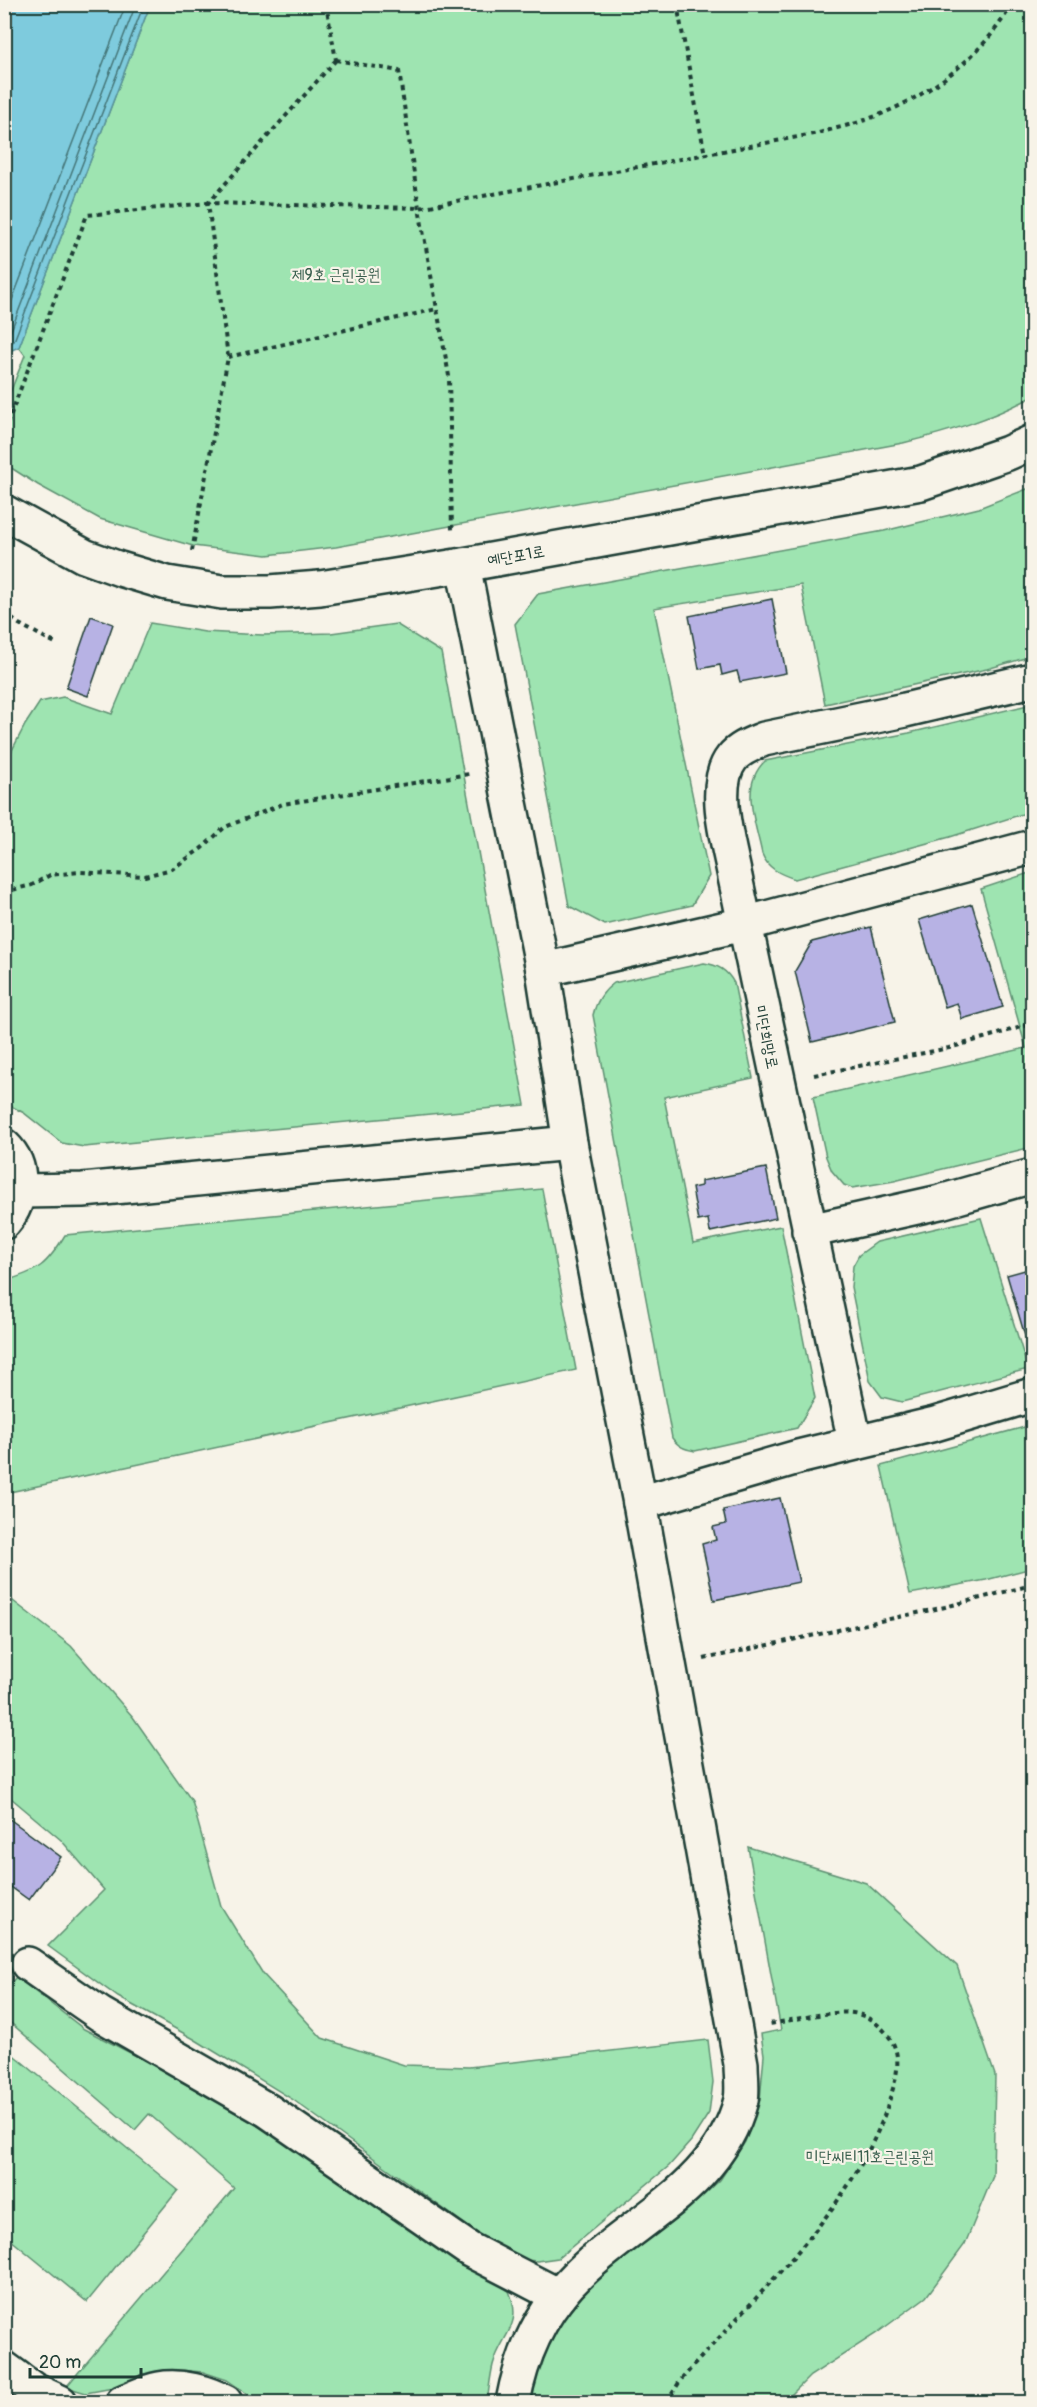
<svg xmlns="http://www.w3.org/2000/svg" width="1037" height="2407" font-family="Pangolin,'Poor Story',sans-serif">
<rect width="100%" height="100%" fill="#f7f3e8"/>
<filter id="ink" filterUnits="userSpaceOnUse"><feTurbulence type="fractalNoise" baseFrequency=".0167" numOctaves="2"/><feDisplacementMap in="SourceGraphic" scale="12" xChannelSelector="R" yChannelSelector="G"/><feConvolveMatrix kernelMatrix="1 2 1 2 8 2 1 2 1" color-interpolation-filters="sRGB"/></filter>
<g filter="url(#ink)">
<!-- green -->
<g fill="#9ee4b1" stroke="#5e9072" stroke-width="1.5">
<path d="M150 5H1032V397C991 419 948 432 903 443L336 547 267 555 193 546 100 519 38 485 5 464 4 408 25 355 19 347Z"/>
<path d="M1032 487V656L987 669 825 704 801 585 654 608 709 876 692 905 605 925 569 906 515 624 538 594 884 531 979 508Z"/>
<path d="M150 623 205 632 263 635 331 633 396 624 441 652 525 1105 84 1147 62 1143 24 1113 5 1103V764L25 725 40 702 63 697 112 714Z"/>
<path d="M1032 704V811L950 837 795 879C780 874 768 869 762 854 756 823 739 786 765 761L909 733Z"/>
<path d="M1032 872V1147L894 1181 852 1188 844 1185 832 1171 826 1157 813 1097 1026 1048 981 889Z"/>
<path d="M704 963C718 965 727 970 734 983L753 1078 664 1097 693 1243 781 1226 815 1398 797 1428 695 1451C684 1449 679 1447 672 1438L593 1015C596 1002 603 991 614 983Z"/>
<path d="M542 1189 576 1370 5 1493V1281C39 1271 47 1265 65 1235Z"/>
<path d="M981 1218 1028 1369 902 1402 882 1397 870 1381 851 1287 853 1266 859 1255 877 1242Z"/>
<path d="M1032 1425V1568L986 1580 910 1594 881 1466Z"/>
<path d="M4 1594 71 1646 133 1717 192 1801 221 1906 263 1974 322 2038 404 2065 469 2067 708 2040 713 2082 709 2113 691 2141 669 2166 558 2258 537 2261 513 2259 292 2099 194 2039 118 1997 48 1946 104 1890 61 1840 5 1793Z"/>
<path d="M748 1847 866 1883 957 1966 995 2075 993 2176 965 2244 926 2297 877 2333 810 2376 784 2402H525L541 2347 575 2298 603 2274 683 2214 720 2180 745 2142 760 2100 764 2055 761 2034 781 2030Z"/>
<path d="M16 1977 84 2029 148 2062 270 2133 340 2181 509 2291C524 2326 501 2335 493 2365 490 2377 489 2390 487 2402H259L227 2380 203 2372 176 2370 144 2374 113 2388 86 2393 66 2387 234 2188 149 2114 135 2130 5 2018V1990Z"/>
<path d="M5 2048 178 2190 87 2302 5 2235Z"/>
</g>
<!-- water -->
<path fill="#7ecbdd" stroke="#589299" stroke-width="1.5" d="M5 4 150 5 19 347 5 353Z"/>
<g fill="none" stroke-linecap="round" stroke-linejoin="round">
<!-- shore -->
<g stroke="#457678" stroke-width="1.5">
<path d="M4 321 126 4"/>
<path d="M4 338 9 336 136 4"/>
<path d="M4 346 14 341 144 4"/>
</g>
</g>
<!-- building -->
<g fill="#b7b2e4" stroke="#1f3d34" stroke-width="1.5">
<path d="M772 599 786 673 740 682 737 671 722 675 720 665 699 669 689 616Z"/>
<path d="M91 616 113 624 88 696 66 688Z"/>
<path d="M972 904 1003 1007 962 1019 957 1003 945 1007 919 920Z"/>
<path d="M871 927 895 1022 812 1042 795 971 812 942Z"/>
<path d="M766 1168 776 1218 710 1232 708 1219 698 1221 692 1188 701 1186V1181Z"/>
<path d="M1032 1268V1352L1030 1353 1007 1275Z"/>
<path d="M780 1498 799 1582 714 1600 702 1544 716 1540 713 1527 726 1524 723 1510Z"/>
<path d="M4 1815 61 1857 29 1900 4 1882Z"/>
</g>
<g fill="none" stroke-linecap="round" stroke-linejoin="round">
<!-- minor casing -->
<g stroke="#1f3d34" stroke-width="38">
<g id="minor">
<path d="M4 512 84 556 120 569 167 583 222 592H270L320 588 463 565 921 483 1008 453 1032 442"/>
<path d="M463 565 543 970 570 1143 640 1503 798 1457 935 1424 1032 1395"/>
<path d="M543 970 744 924 1032 847"/>
<path d="M4 1146C26 1167 22 1201 4 1222"/>
<path d="M20 1191 83 1190 570 1143"/>
<path d="M809 1231 940 1202 1032 1176"/>
<path d="M855 1442 735 877C729 845 710 785 732 758 740 748 752 744 764 739L905 710 1032 680"/>
<path d="M28 1964 100 2014 267 2110 470 2250 559 2296"/>
<path d="M4 2368 34 2390 60 2402"/>
<path d="M123 2402C134 2398 147 2391 159 2389 181 2385 207 2392 225 2402"/>
<path d="M513 2402C521 2358 538 2318 569 2284 626 2222 718 2190 741 2100 743 2089 741 2075 741 2064L640 1503"/>
</g>
</g>
<!-- path -->
<g stroke="#1f3d34" stroke-width="4" stroke-dasharray="4.5 4.5" stroke-linecap="butt">
<path d="M326 4 336 60"/>
<path d="M677 4 705 155"/>
<path d="M336 60 399 71 419 208 449 376 452 531"/>
<path d="M228 357 437 309"/>
<path d="M4 432 87 215 208 203 419 208 819 133C835 128 852 125 868 119 925 99 982 58 1012 4"/>
<path d="M192 551 228 357 208 203 336 60"/>
<path d="M4 613 19 624 57 644"/>
<path d="M4 892 32 885 50 875 80 872 145 876 172 869 202 848 225 827 283 804 469 774"/>
<path d="M814 1075 949 1048 1032 1024"/>
<path d="M704 1659 945 1607 1032 1585"/>
<path d="M667 2402 680 2381C754 2295 859 2206 891 2095 897 2076 902 2056 890 2038 882 2027 872 2018 858 2014 838 2008 791 2021 769 2024"/>
</g>
<!-- minor -->
<use href="#minor" stroke="#f7f3e8" stroke-width="33"/>
</g>
</g>
<g text-anchor="middle" stroke-width="4.5" stroke-linejoin="round" paint-order="stroke">
<!-- park labels -->
<g font-size="16" fill="#385e4d" stroke="#f7f3e8">
<text x="336" y="280">제9호 근린공원</text>
<text x="870" y="2162">미단씨티11호근린공원</text>
</g>
<!-- street labels -->
<g font-size="16" fill="#1f3d34" stroke="#f7f3e8">
<text transform="translate(516 555) rotate(-10)" y="6">예단포1로</text>
<text transform="translate(767 1037) rotate(78)" y="6">미단희망로</text>
</g>
</g>
<!-- margin -->
<rect width="1037" height="2407" fill="none" stroke="#f7f3e8" stroke-width="24"/>
<rect x="12" y="12" width="1013" height="2383" fill="none" stroke="#1f3d34" stroke-width="2" filter="url(#ink)"/>
<!-- scale -->
<path d="M30 2368v9h111v-9" fill="none" stroke="#1f3d34" stroke-width="3"/>
<text x="39" y="2368" font-size="18" fill="#1f3d34" stroke="#f7f3e8" stroke-width="4.5" paint-order="stroke">20 m</text>
</svg>
